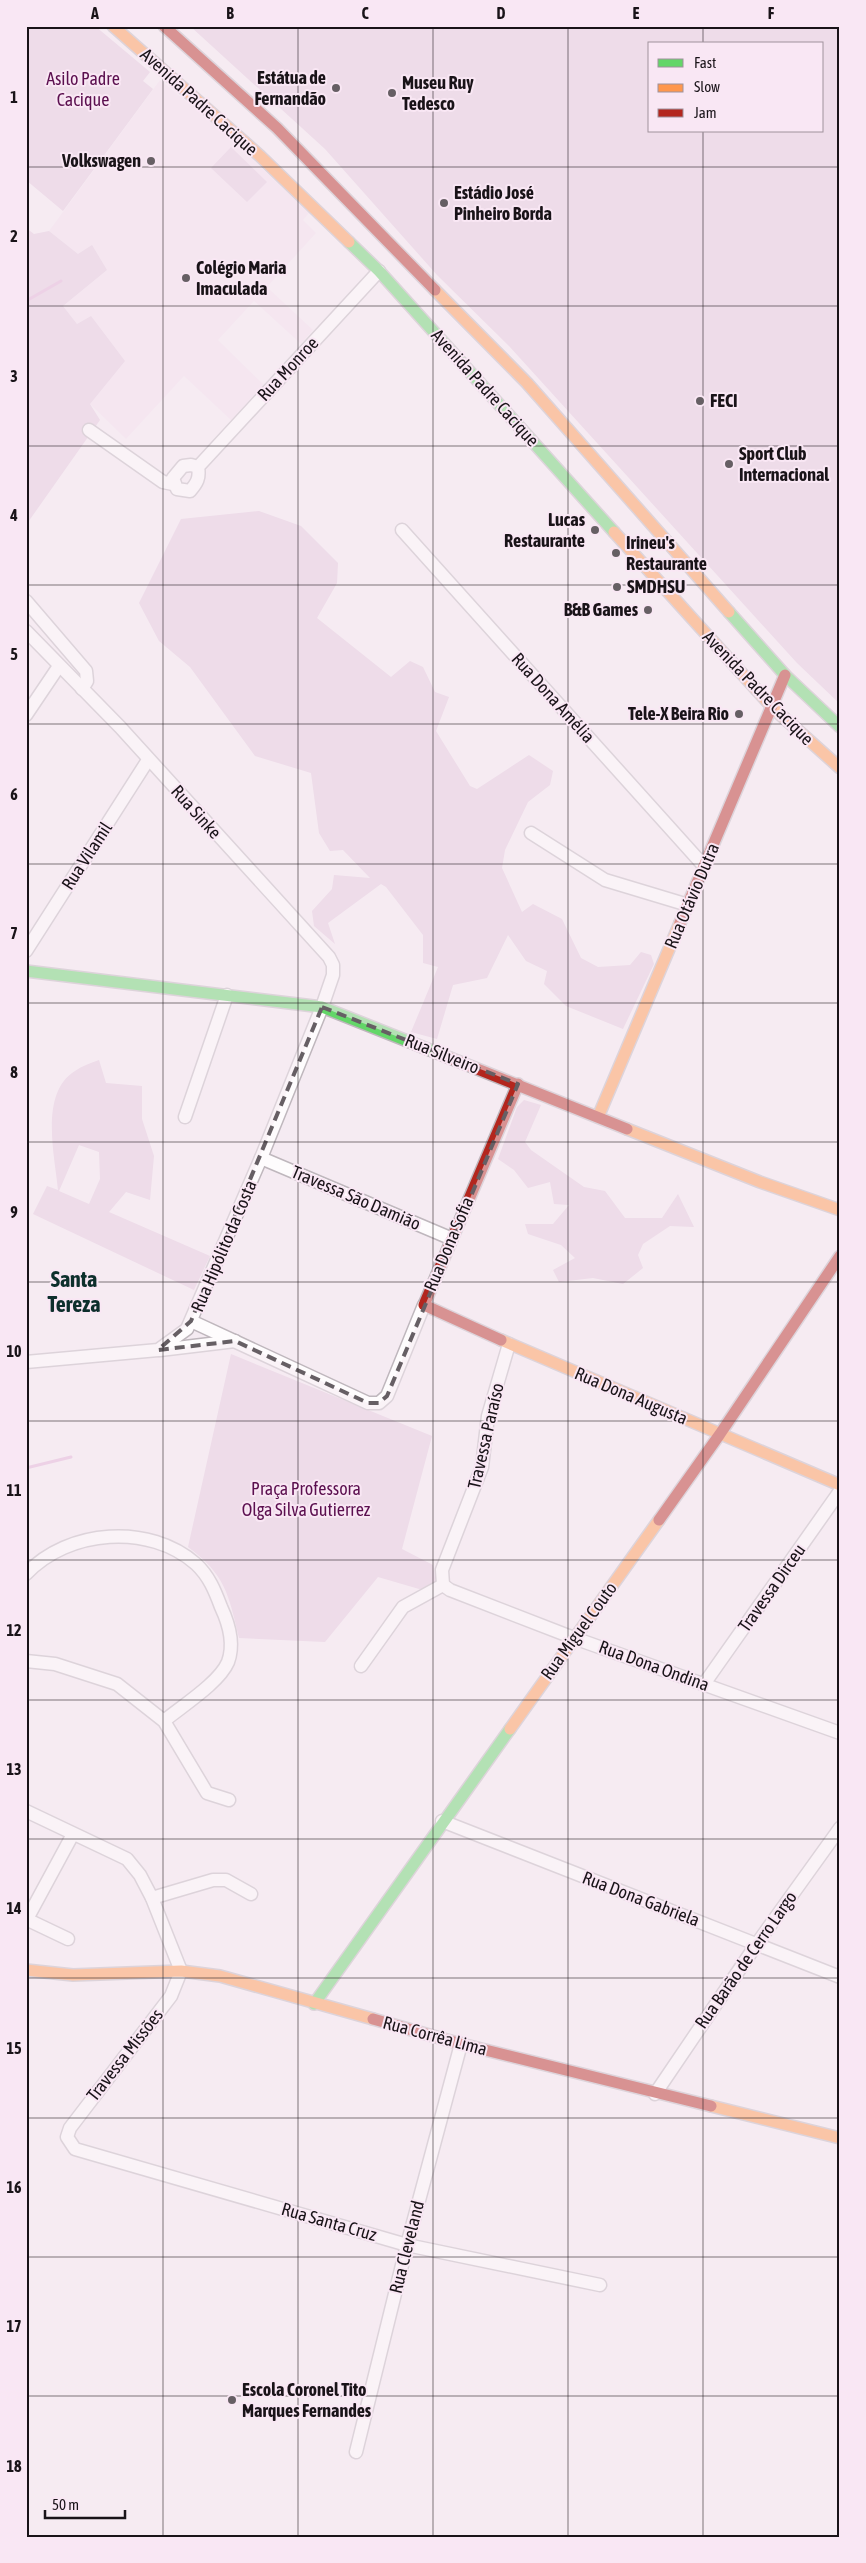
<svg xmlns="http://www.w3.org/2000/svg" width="866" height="2563" font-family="'Asap Condensed',sans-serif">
<rect width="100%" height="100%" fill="#f5ebf2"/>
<!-- built -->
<path fill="#f3e1ee" d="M160 80 225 133 309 213 303 220 316 233 267 287 313 330 301 344 254 301 218 340 265 386 232 421 184 376 126 439 90 404 91 316 77 324 63 306 107 270 78 254 49 231Z"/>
<!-- green -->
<g fill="#e4c9dd" fill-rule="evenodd">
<path d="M26 26H95L150 72 143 81 153 89 63 211 26 180Z"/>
<path d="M190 26H840V704L797 663 509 346 437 275 325 149ZM650 44H822V131H650Z"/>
<path d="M231 147 267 182 247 202 211 168Z"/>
<path d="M26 228 34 234 49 231 78 254 92 245 107 270 63 306 77 324 91 316 125 361 90 404 100 420 26 525Z"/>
<path d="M259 511 301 526 338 563 337 583 317 618 391 677 410 661 423 667 435 692 449 697 436 731 470 786 477 789 529 755 553 771 550 785 528 802 505 850 502 868 522 912 533 904 562 919 581 958 598 967 630 965 641 952 651 955 654 964 623 1029 566 1006 544 984 547 971 526 961 508 935 487 978 453 985 437 1039 411 1032 438 967 423 963V935L386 887 381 884 328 923 335 944 314 926 312 911 332 889 334 875 370 878 343 850 330 851 319 833 311 773 255 756 190 667 159 641 139 603 181 519Z"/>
<path d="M99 1060 106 1083 142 1086V1119L154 1156 150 1200 126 1192 109 1212 210 1256 194 1290 33 1214 47 1186 58 1190C55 1156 39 1093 75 1071 82 1066 91 1063 99 1060ZM79 1145 99 1152 100 1179 89 1204 59 1191Z"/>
<path d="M524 1100 541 1105 525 1142 531 1150 584 1187 605 1191 625 1218H662L678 1194 694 1227 670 1226 643 1244 638 1255 643 1268 623 1284 593 1278 559 1282 553 1270 575 1258 561 1245 528 1234 525 1224H553L569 1205 554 1204 550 1182 528 1188 514 1170 498 1159 517 1107Z"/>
<path d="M231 1354 432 1436 402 1549 433 1565 436 1585 426 1591 378 1577 325 1642 239 1638C229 1595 225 1574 188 1547Z"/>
</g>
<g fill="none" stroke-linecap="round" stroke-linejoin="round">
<!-- stream -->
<g stroke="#e2b2d7" stroke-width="3">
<path d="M26 301 61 281"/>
<path d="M26 1468 71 1457"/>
</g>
<!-- street casing -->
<g stroke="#bfb7bd" stroke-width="15">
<g id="street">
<path d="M89 430 163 482 173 484"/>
<path d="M198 467 191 465 183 466 173 478 177 489 190 491C197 483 200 478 198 467L379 271"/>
<path d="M402 530 704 866"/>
<path d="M26 601 86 671 87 681 82 689"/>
<path d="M26 631 120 727 329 957 333 965V975L322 1007 261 1158 187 1329 158 1350 26 1362"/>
<path d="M26 715 59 666"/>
<path d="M531 833 605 880 688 905"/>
<path d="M26 951 148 760"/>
<path d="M185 1117 227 995"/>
<path d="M261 1158 450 1238"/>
<path d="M191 1321 368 1403H379L387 1396 424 1305"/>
<path d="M160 1350 235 1341"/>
<path d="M26 1574C68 1529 150 1523 196 1564 209 1576 215 1591 221 1607 229 1624 235 1643 228 1662 219 1683 182 1706 164 1721"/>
<path d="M443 1585 450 1590 574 1638 840 1733"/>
<path d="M443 1585 442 1570 482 1467 488 1416 509 1344"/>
<path d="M26 1661 55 1664 117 1684 164 1721 207 1793 229 1800"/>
<path d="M361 1666 403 1607 443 1585"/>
<path d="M704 1684 840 1491"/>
<path d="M26 1811 127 1859 140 1875 152 1898 181 1971 171 1996 70 2128 67 2137 75 2149 407 2245 600 2285"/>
<path d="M442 1821 840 1977"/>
<path d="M152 1898 213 1880H226L251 1894"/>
<path d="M26 1919 68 1939"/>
<path d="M27 1919 73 1834"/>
<path d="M655 2094 756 1945 840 1828"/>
<path d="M356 2452 407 2245 461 2044"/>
</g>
</g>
<!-- fast casing -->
<g stroke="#bfb7bd" stroke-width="14">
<g id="fast">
<path d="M349 242 379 271 614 532"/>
<path d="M729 612 785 675 840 727"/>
<path d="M26 971 322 1007 450 1058"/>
<path d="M314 2004 510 1729"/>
</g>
</g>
<!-- slow casing -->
<g stroke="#bfb7bd" stroke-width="14">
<g id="slow">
<path d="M113 26 260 156 349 242"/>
<path d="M435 290 527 383 729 612"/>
<path d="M614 532 773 708 840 768"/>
<path d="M598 1117 680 923"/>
<path d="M627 1129 760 1182 840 1210"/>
<path d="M501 1340 840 1485"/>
<path d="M510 1729 659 1520"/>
<path d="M26 1970 73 1975 181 1971 220 1976 373 2019"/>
<path d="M711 2106 840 2138"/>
</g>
</g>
<!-- jam casing -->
<g stroke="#bfb7bd" stroke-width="14">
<g id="jam">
<path d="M164 26 277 128 435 290"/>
<path d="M680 923 785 675"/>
<path d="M450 1058 627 1129"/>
<path d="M501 1340 424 1305 518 1084"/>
<path d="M659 1520 720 1434 840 1256"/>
<path d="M373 2019 461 2044 711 2106"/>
</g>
</g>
<!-- street -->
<use href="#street" stroke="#fefcfd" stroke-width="12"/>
<!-- fast -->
<use href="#fast" stroke="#63d668" stroke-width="11"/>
<!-- slow -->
<use href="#slow" stroke="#ff974d" stroke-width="11"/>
<!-- jam -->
<use href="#jam" stroke="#b3261e" stroke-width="11"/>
</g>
<!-- marked area -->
<path d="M0 0H866V2563H0ZM322 1007 518 1084 387 1396 379 1403H368L235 1341 158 1350 191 1321Z" fill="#f5ebf2" fill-opacity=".55" fill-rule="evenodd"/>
<path fill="none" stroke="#665f64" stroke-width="4" stroke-dasharray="10 6" stroke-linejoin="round" d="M322 1007 518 1084 387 1396 379 1403H368L235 1341 158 1350 191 1321Z"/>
<!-- grid -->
<path fill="none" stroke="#191318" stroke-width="1" stroke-opacity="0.55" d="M163 26V2537M298 26V2537M433 26V2537M568 26V2537M703 26V44M703 131V2537M26 167H840M26 306H840M26 446H840M26 585H840M26 724H840M26 864H840M26 1003H840M26 1142H840M26 1282H840M26 1421H840M26 1560H840M26 1700H840M26 1839H840M26 1978H840M26 2118H840M26 2257H840M26 2396H840"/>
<!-- markers -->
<g fill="#665f64" stroke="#f9e7f4" stroke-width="2">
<circle cx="336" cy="88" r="5"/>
<circle cx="392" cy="93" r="5"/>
<circle cx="151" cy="161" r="5"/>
<circle cx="444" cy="203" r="5"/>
<circle cx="186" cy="278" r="5"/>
<circle cx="700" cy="401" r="5"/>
<circle cx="729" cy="464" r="5"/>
<circle cx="595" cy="530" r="5"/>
<circle cx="616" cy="553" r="5"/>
<circle cx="617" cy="587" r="5"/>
<circle cx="648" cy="610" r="5"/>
<circle cx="739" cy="714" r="5"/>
<circle cx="232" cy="2400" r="5"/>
</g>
<g text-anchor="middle" stroke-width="4" stroke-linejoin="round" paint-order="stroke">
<!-- poi labels -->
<g font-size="18" font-weight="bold" fill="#191318" stroke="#f9e7f4" text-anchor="start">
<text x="326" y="84" text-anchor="end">Estátua de<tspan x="326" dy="21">Fernandão</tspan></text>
<text x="402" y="89">Museu Ruy<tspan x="402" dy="21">Tedesco</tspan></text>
<text x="141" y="167" text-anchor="end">Volkswagen</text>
<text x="454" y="199">Estádio José<tspan x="454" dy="21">Pinheiro Borda</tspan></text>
<text x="196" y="274">Colégio Maria<tspan x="196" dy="21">Imaculada</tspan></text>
<text x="710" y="407">FECI</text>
<text x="739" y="460">Sport Club<tspan x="739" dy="21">Internacional</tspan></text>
<text x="585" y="526" text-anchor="end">Lucas<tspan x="585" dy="21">Restaurante</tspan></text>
<text x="626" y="549">Irineu's<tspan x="626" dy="21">Restaurante</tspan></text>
<text x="627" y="593">SMDHSU</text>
<text x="638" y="616" text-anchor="end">B&amp;B Games</text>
<text x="729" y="720" text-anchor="end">Tele-X Beira Rio</text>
<text x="242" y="2396">Escola Coronel Tito<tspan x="242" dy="21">Marques Fernandes</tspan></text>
</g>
<!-- park labels -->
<g font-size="18" fill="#5b0f4f" stroke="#f9e7f4">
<text x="83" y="85">Asilo Padre<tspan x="83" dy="21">Cacique</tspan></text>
<text x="306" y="1495">Praça Professora<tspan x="306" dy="21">Olga Silva Gutierrez</tspan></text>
</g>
<!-- street labels -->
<g font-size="18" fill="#191318" stroke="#f9e7f4">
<text transform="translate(199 102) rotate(42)" y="6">Avenida Padre Cacique</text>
<text transform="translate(288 369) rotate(-47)" y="6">Rua Monroe</text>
<text transform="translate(485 388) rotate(48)" y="6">Avenida Padre Cacique</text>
<text transform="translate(758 688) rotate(46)" y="6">Avenida Padre Cacique</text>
<text transform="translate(553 698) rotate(48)" y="6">Rua Dona Amélia</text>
<text transform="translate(196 812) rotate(48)" y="6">Rua Sinke</text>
<text transform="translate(87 856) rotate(-57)" y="6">Rua Vilamil</text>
<text transform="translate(692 896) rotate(-67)" y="6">Rua Otávio Dutra</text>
<text transform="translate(442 1054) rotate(22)" y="6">Rua Silveiro</text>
<text transform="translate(356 1198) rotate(23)" y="6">Travessa São Damião</text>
<text transform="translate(449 1244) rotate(-67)" y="6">Rua Dona Sofia</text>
<text transform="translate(224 1246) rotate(-67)" y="6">Rua Hipólito da Costa</text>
<text transform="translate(631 1396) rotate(23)" y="6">Rua Dona Augusta</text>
<text transform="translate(486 1436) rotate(-77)" y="6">Travessa Paraíso</text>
<text transform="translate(772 1588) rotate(-55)" y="6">Travessa Dirceu</text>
<text transform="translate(579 1631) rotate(-54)" y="6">Rua Miguel Couto</text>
<text transform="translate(654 1666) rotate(20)" y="6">Rua Dona Ondina</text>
<text transform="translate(641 1899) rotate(21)" y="6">Rua Dona Gabriela</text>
<text transform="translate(746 1960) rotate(-55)" y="6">Rua Barão de Cerro Largo</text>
<text transform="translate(435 2036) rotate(15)" y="6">Rua Corrêa Lima</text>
<text transform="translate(125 2055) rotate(-52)" y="6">Travessa Missões</text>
<text transform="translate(329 2222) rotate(16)" y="6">Rua Santa Cruz</text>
<text transform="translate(407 2247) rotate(-76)" y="6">Rua Cleveland</text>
</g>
<!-- district labels -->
<g font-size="22" font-weight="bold" fill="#0d2f2c" stroke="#f9e7f4">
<text x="74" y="1287">Santa<tspan x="74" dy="25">Tereza</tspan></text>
</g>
</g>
<!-- border -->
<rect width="866" height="2563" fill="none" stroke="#f9e7f4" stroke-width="55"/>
<!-- legend -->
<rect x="648" y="42" width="175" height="90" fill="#f9e7f4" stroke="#9f929c"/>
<rect x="658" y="59" width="25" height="8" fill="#63d668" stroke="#9f929c"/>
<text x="694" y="68" font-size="15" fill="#191318">Fast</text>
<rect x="658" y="84" width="25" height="8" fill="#ff974d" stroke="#9f929c"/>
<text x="694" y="92" font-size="15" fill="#191318">Slow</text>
<rect x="658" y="109" width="25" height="8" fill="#b3261e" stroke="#9f929c"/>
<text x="694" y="118" font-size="15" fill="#191318">Jam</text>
<!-- scale -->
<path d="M45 2510v8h80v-8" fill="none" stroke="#191318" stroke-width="2.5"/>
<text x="52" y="2510" font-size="15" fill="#191318" stroke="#f9e7f4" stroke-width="4" paint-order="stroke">50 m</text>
<rect x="28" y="28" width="810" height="2508" fill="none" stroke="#191318" stroke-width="2"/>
<g font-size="16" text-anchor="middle" font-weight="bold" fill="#191318">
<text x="95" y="19">A</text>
<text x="230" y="19">B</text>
<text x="365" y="19">C</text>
<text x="501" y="19">D</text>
<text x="636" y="19">E</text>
<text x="771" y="19">F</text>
<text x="14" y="103">1</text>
<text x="14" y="242">2</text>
<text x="14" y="382">3</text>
<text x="14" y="521">4</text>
<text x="14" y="660">5</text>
<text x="14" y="800">6</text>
<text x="14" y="939">7</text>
<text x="14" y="1078">8</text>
<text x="14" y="1218">9</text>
<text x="14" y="1357">10</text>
<text x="14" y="1496">11</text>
<text x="14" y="1636">12</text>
<text x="14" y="1775">13</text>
<text x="14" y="1914">14</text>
<text x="14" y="2054">15</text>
<text x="14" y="2193">16</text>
<text x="14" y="2332">17</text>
<text x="14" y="2472">18</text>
</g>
</svg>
